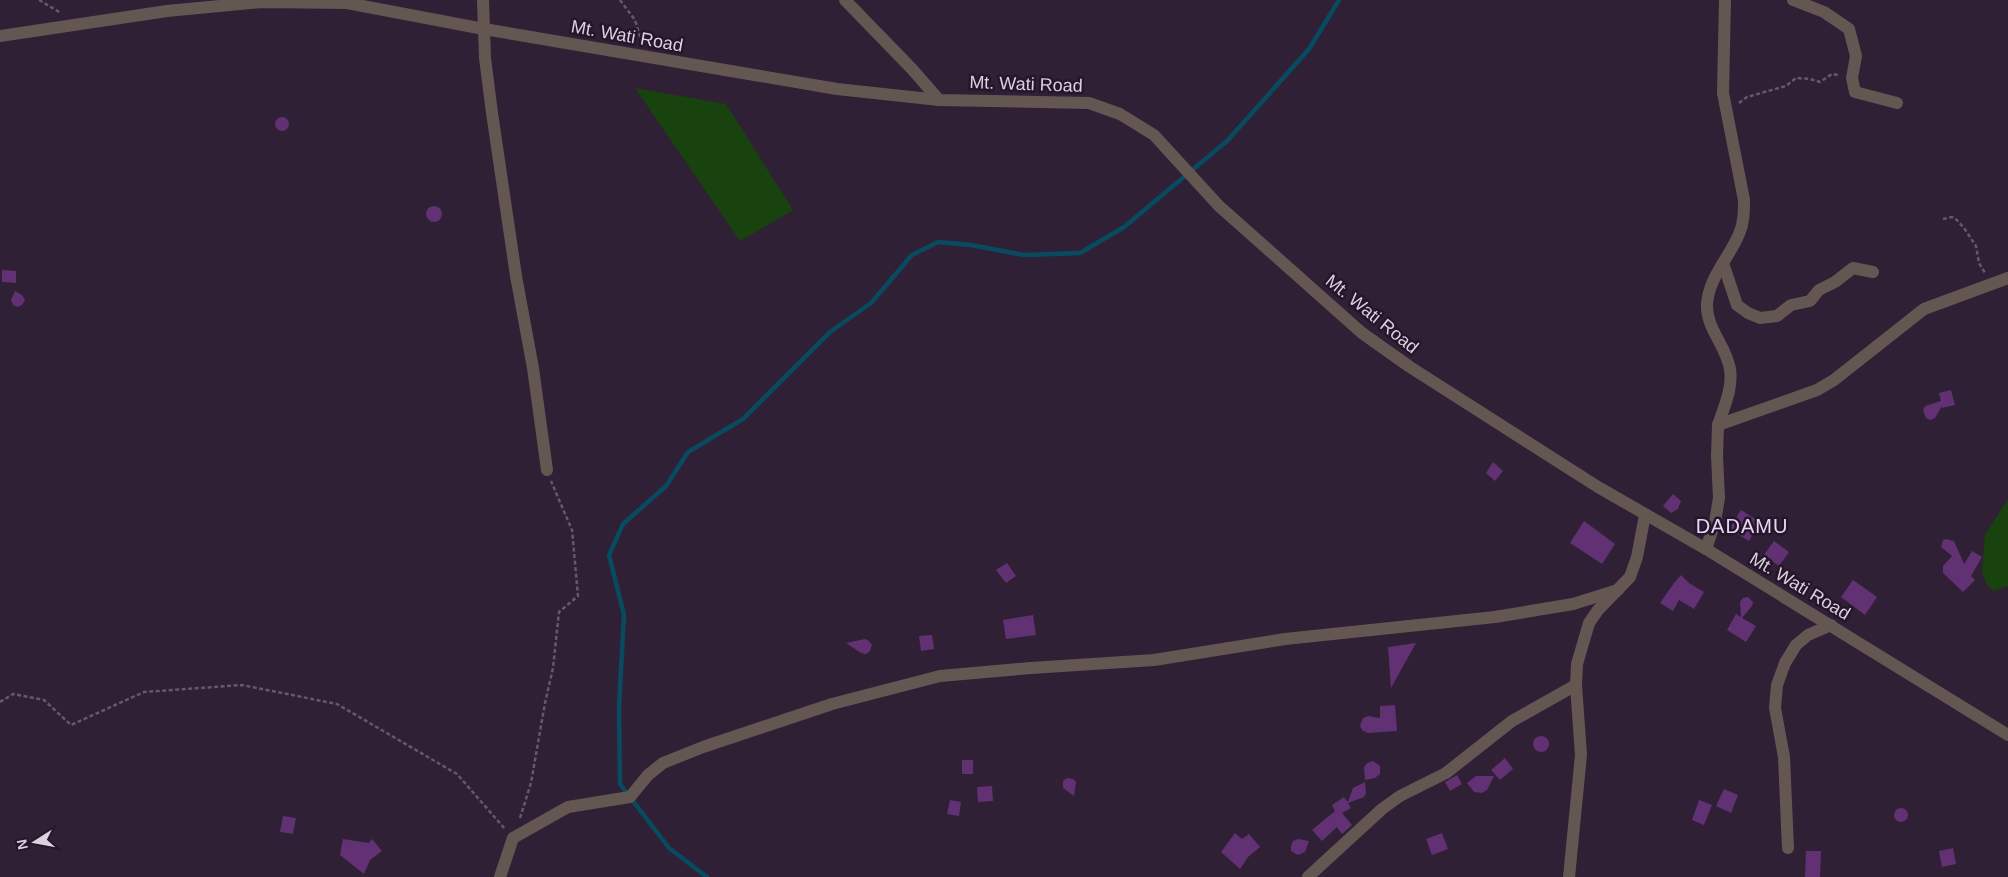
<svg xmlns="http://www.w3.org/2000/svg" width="2008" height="877" font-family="Arial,sans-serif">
<rect width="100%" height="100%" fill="#2f2035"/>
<!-- green -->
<g fill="#18430e">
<path d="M635 88 726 104 793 210 740 241Z"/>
<path d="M2008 499V586L1994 591 1987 585 1982 572 1985 535Z"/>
</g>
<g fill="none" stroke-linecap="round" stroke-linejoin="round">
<!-- stream -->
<path stroke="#084b61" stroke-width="4.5" d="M707 877 669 848 620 784 619 707 624 615 609 555 623 524 666 486 688 452 743 419 830 332 871 303 912 255 938 242 971 245 1024 255 1080 253 1124 227 1227 141 1309 49 1339 0"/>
</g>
<!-- building -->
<g fill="#613174">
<circle cx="282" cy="124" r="7"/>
<circle cx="434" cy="214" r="8"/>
<path d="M2 270 16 271V283L2 282Z"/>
<path d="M15 291 22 295 25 300 22 305 18 307 13 305 11 300Z"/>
<path d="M1951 390 1955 405 1942 408V406L1935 418 1930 420 1926 418 1923 411 1925 406 1941 401 1939 393Z"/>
<path d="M1493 462 1503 471 1495 481 1486 473Z"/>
<path d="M1673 494 1681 501 1678 509 1671 513 1663 506Z"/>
<path d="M1741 510 1760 522 1749 541 1729 529Z"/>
<path d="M1584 521 1615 544 1602 564 1570 543Z"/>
<path d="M1946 539 1954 541 1964 564 1972 551 1982 557 1971 576 1975 580 1963 592 1943 573V566L1952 556 1941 547 1943 540Z"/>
<path d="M1774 541 1789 552 1779 566 1764 555Z"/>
<path d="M1007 563 1016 576 1006 583 996 570Z"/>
<path d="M1681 575 1689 583 1704 592 1694 609 1679 600 1673 611 1660 603 1674 583Z"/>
<path d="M1853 580 1877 597 1865 615 1841 597Z"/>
<path d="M1748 597 1753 602 1752 606 1742 618 1756 626 1746 642 1727 630 1736 614 1741 617 1740 602 1743 598Z"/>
<path d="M1033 615 1036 635 1006 639 1003 620Z"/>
<path d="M932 635 934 649 921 651 919 636Z"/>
<path d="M865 639 869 641 872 645 870 651 866 654 861 653 846 643Z"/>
<path d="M1416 643 1391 688 1388 647Z"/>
<path d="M1395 705 1397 731 1368 733 1363 731 1360 726 1363 718 1368 716 1380 718V706Z"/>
<circle cx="1541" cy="744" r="8"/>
<path d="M1505 758 1513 769 1500 780 1491 770Z"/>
<rect x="962" y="760" width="11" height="14"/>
<path d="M1373 761 1380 766V774L1375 778 1365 780 1364 767 1367 763Z"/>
<path d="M1457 775 1462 784 1450 791 1445 782Z"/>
<path d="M1476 776H1494L1487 790 1482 793 1474 792 1467 783Z"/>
<path d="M1067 778 1073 779 1076 782 1074 796 1063 788V781Z"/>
<path d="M1365 782 1366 793 1364 797 1348 803 1351 808 1342 813 1352 825 1342 834 1337 827 1322 841 1312 830 1335 811 1332 805 1344 797 1348 802 1353 788Z"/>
<path d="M992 786 993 801 978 802 977 787Z"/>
<path d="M1724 789 1738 795 1731 813 1716 806Z"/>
<path d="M950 800 961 802 959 816 947 814Z"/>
<path d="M1699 800 1712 805 1704 825 1692 820Z"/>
<circle cx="1901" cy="815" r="7"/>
<path d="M283 816 296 818 293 834 280 832Z"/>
<path d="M1235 833 1242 839 1249 834 1260 847 1248 857 1240 869 1221 852Z"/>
<path d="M1442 833 1448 849 1432 855 1426 839Z"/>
<path d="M343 839 369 843 372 839 382 851 370 860 364 874 340 855Z"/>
<path d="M1298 839 1309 841 1305 852 1298 855 1291 851V846L1293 841Z"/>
<path d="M1953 848 1956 864 1942 867 1939 851Z"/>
<path d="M1806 851H1821L1820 877H1805Z"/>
</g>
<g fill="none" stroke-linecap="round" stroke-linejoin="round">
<!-- path -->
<g stroke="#66586b" stroke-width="2.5" stroke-dasharray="4 2.5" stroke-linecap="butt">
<path d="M39 0 61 13"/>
<path d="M620 0 635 20 642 43"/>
<path d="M1739 103 1747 97 1786 86 1796 78 1810 79 1820 82 1832 74 1838 75"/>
<path d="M1943 219 1952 217 1957 220 1964 228 1976 246 1979 263 1985 273"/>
<path d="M0 702 13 694 44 700 71 725 144 692 242 685 337 704 457 774 505 829"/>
<path d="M520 818 531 783 545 703 553 668 559 612 578 596 572 530 551 481"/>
</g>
<!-- minor -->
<g stroke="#645752" stroke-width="12">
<path d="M483 0 485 58 492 113 516 276 533 368 547 470"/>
<path d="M845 0 912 69 939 100"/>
<path d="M1793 0 1824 12 1849 29 1856 56 1852 78 1855 92 1897 103"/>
<path d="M0 36 167 11 262 2 347 3 484 29 837 89 939 100 1089 103 1120 114 1154 135 1219 206 1362 333 1410 367 1598 487 1706 549 2008 735"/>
<path d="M1723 263 1737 305 1748 313 1760 318 1777 316 1791 305 1810 301 1819 290 1835 282 1853 268 1873 272"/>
<path d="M1718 425C1724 407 1733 388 1730 369 1726 345 1706 329 1707 304 1709 277 1729 258 1739 234 1744 223 1744 212 1744 200L1723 93 1725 0"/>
<path d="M1706 549 1715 522 1719 498 1717 456 1718 425 1817 390 1834 380 1924 309 2008 278"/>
<path d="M1788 848 1784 757 1775 708 1777 685 1785 663 1796 645 1808 635 1831 625"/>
<path d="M500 877 513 838 568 807 630 797 648 775 663 763 703 747 832 704 940 676 1031 668 1154 660 1285 639 1495 617 1573 604 1618 590"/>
<path d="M1308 877 1382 809 1400 796 1446 773 1512 721 1576 685"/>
<path d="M1569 877 1581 755 1576 685 1577 664 1589 623 1598 610 1630 577 1637 557 1645 515"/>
</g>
</g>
<g text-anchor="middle" stroke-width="5" stroke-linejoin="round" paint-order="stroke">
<!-- street labels -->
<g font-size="18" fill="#dbd1df" stroke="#25162b">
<text transform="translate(627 36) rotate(10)" y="6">Mt. Wati Road</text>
<text transform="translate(1026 84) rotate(2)" y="6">Mt. Wati Road</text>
<text transform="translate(1372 314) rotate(39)" y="6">Mt. Wati Road</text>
<text transform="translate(1800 586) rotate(31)" y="6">Mt. Wati Road</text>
</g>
<!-- quarter labels -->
<g font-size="20" letter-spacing="1" fill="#e9d5f2" stroke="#25162b">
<text x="1742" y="533">DADAMU</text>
</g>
</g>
<!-- north arrow -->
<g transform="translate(35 842) rotate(259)" stroke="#25162b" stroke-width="4" paint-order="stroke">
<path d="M0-4L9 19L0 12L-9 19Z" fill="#dbd1df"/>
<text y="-8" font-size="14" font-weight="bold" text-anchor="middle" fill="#dbd1df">N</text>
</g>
</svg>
